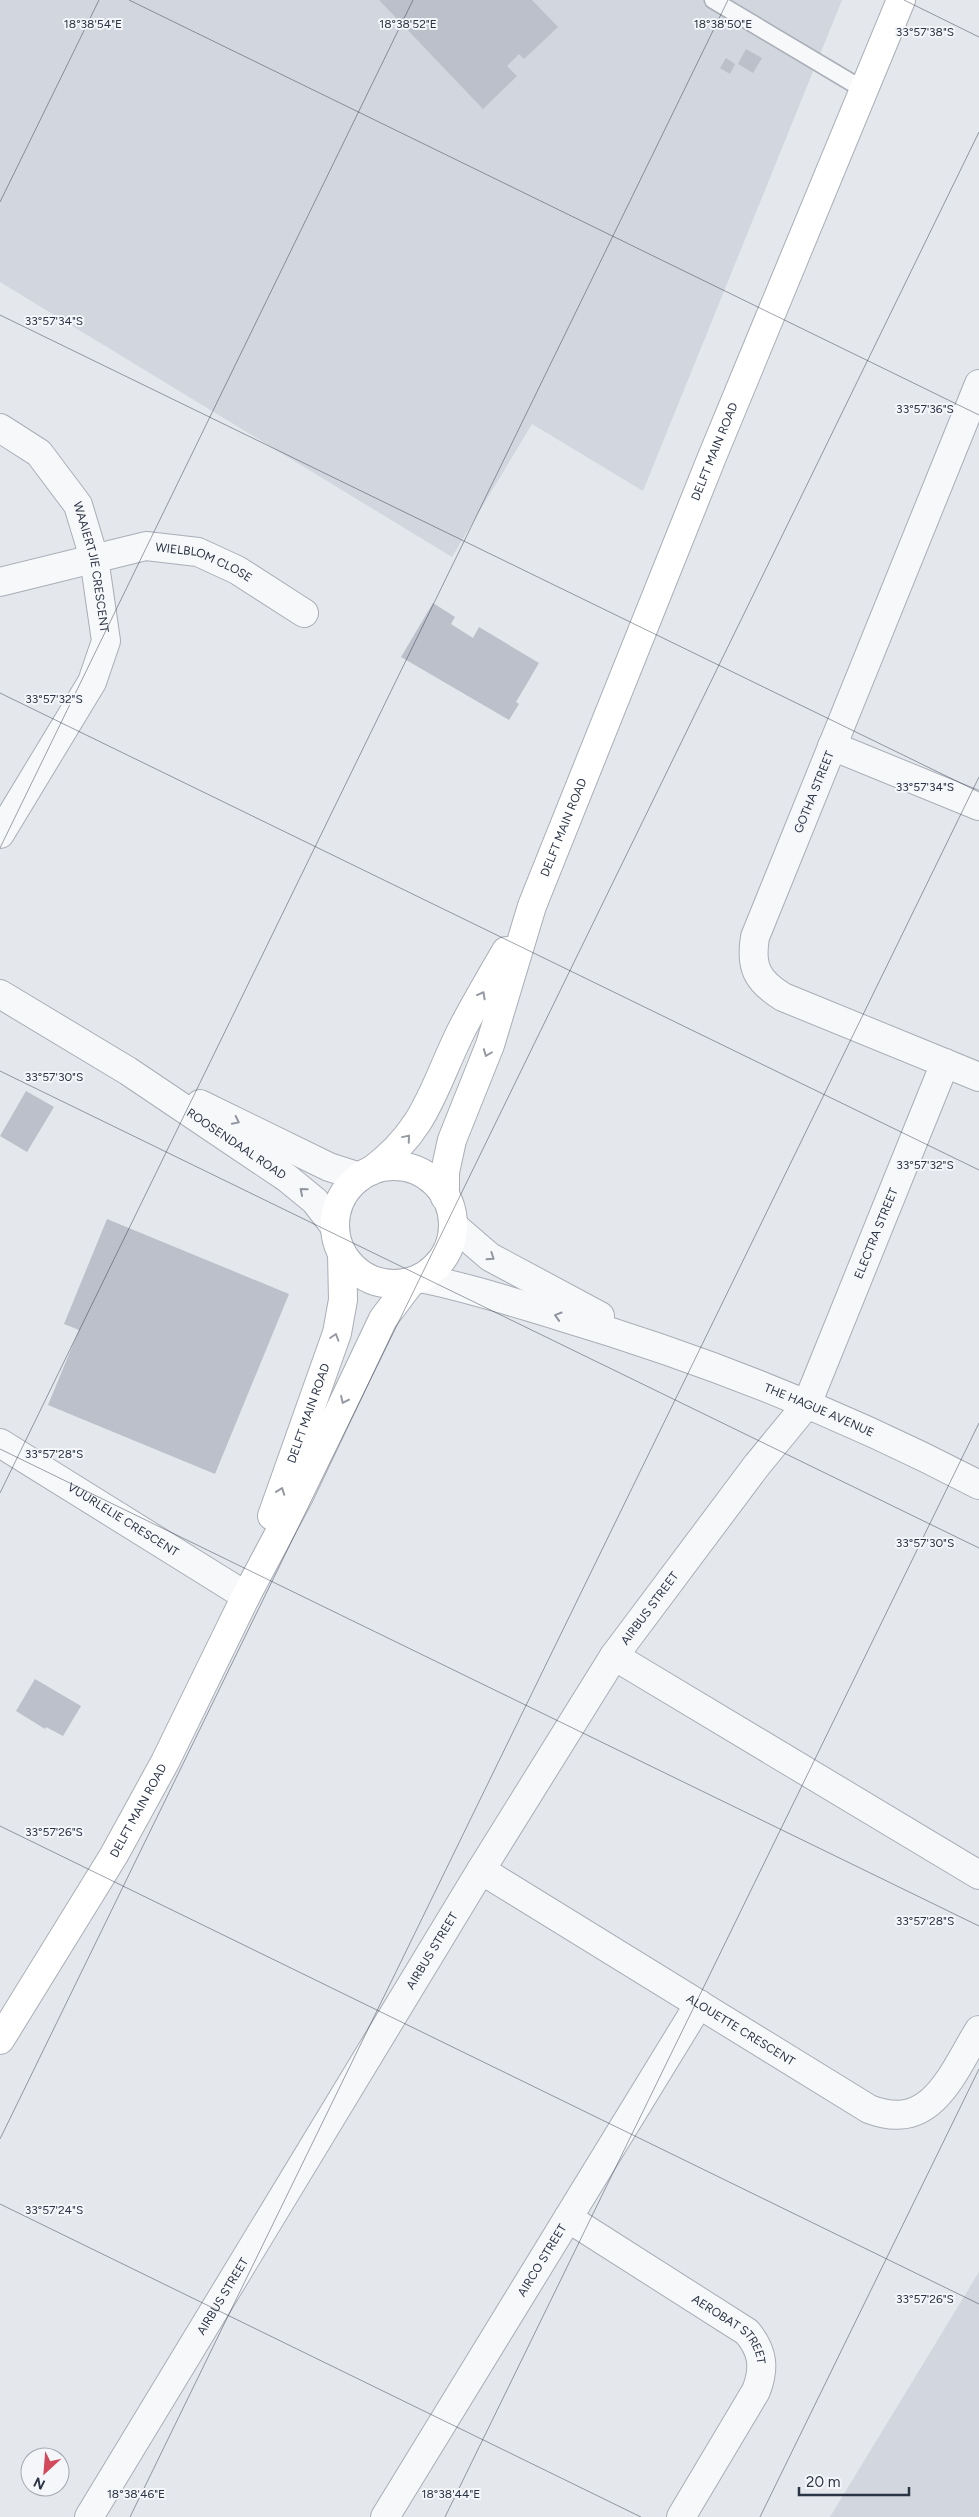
<svg xmlns="http://www.w3.org/2000/svg" width="979" height="2517" font-family="Figtree,sans-serif">
<rect width="100%" height="100%" fill="#e4e7ec"/>
<!-- built -->
<g fill="#d2d6de">
<path d="M0 0H842L643 491 532 424 452 557 0 282Z"/>
<path d="M979 2272V2517H830Z"/>
</g>
<!-- building -->
<g fill="#bbc0ca">
<path d="M379 0H532L558 27 524 59 519 54 507 66 517 76 483 109Z"/>
<path d="M746 49 762 58 753 73 738 64Z"/>
<path d="M726 58 735 64 730 74 720 68Z"/>
<path d="M433 603 455 617 451 624 473 638 479 627 539 663 516 702 519 704 509 720 401 657Z"/>
<path d="M26 1091 54 1107 27 1152 0 1136Z"/>
<path d="M107 1219 289 1294 215 1474 48 1405 79 1330 64 1324Z"/>
<path d="M35 1679 81 1706 63 1736 46 1727 45 1729 16 1711Z"/>
</g>
<g fill="none" stroke-linecap="round" stroke-linejoin="round">
<!-- lane casing -->
<g stroke="#a9aeb7" stroke-width="19">
<path id="lane" d="M713 0 864 90"/>
</g>
<!-- street casing -->
<g stroke="#a9aeb7" stroke-width="30">
<g id="street">
<path d="M979 384 755 937C750 967 757 981 783 997L979 1077"/>
<path id="s1" d="M0 428 39 453 78 505 94 558 106 641 92 682 0 834"/>
<path id="s2" d="M0 582 146 546 198 552 237 570 304 613"/>
<path d="M832 746 979 806"/>
<path id="s3" d="M0 994 128 1071 287 1178 315 1201 335 1227"/>
<path d="M200 1104 329 1167 360 1177"/>
<path d="M454 1226 490 1257 600 1316"/>
<path id="s4" d="M420 1278C467 1287 512 1302 559 1316 704 1359 845 1415 979 1485"/>
<path id="s5" d="M0 1443 246 1596"/>
<path d="M614 1656 979 1875"/>
<path id="s6" d="M481 1870 869 2109C932 2134 952 2073 979 2030"/>
<path id="s7" d="M568 2218 747 2332C763 2351 765 2368 756 2391L681 2517"/>
<path id="s8" d="M89 2517 481 1870 614 1656 757 1465 807 1404 945 1063"/>
<path id="s9" d="M385 2517 699 2004"/>
</g>
</g>
<!-- secondary casing -->
<g stroke="#a9aeb7" stroke-width="30">
<g id="secondary">
<circle cx="394" cy="1225" r="59"/>
<path d="M371 1171C427 1129 432 1090 461 1031 475 1004 491 977 506 951"/>
<path id="s10" d="M445 1197V1172L452 1140 490 1045 532 906 712 457 901 0"/>
<path id="s11" d="M272 1516 337 1333 343 1300 342 1253"/>
<path id="s12" d="M0 2040 114 1855 165 1762 246 1596 299 1496 383 1319 411 1282"/>
</g>
</g>
<!-- lane -->
<use href="#lane" stroke="#f7f8fa" stroke-width="16"/>
<!-- street -->
<use href="#street" stroke="#f7f8fa" stroke-width="28"/>
<!-- secondary -->
<use href="#secondary" stroke="#fff" stroke-width="28"/>
</g>
<!-- one-way arrows -->
<defs><path id="oneway-chevron" d="M-2-3.5L2.5 0L-2 3.5" fill="none" stroke-width="1.6" stroke-linecap="round" stroke-linejoin="round" transform="scale(1.25)"/></defs>
<g stroke="#959aa2">
<use href="#oneway-chevron" transform="translate(482 995) rotate(-61)"/>
<use href="#oneway-chevron" transform="translate(487 1053) rotate(111)"/>
<use href="#oneway-chevron" transform="translate(407 1138) rotate(-50)"/>
<use href="#oneway-chevron" transform="translate(335 1337) rotate(-72)"/>
<use href="#oneway-chevron" transform="translate(344 1400) rotate(115)"/>
<use href="#oneway-chevron" transform="translate(281 1491) rotate(-70)"/>
</g>
<g stroke="#9196a0">
<use href="#oneway-chevron" transform="translate(236 1121) rotate(26)"/>
<use href="#oneway-chevron" transform="translate(303 1191) rotate(-140)"/>
<use href="#oneway-chevron" transform="translate(491 1257) rotate(34)"/>
<use href="#oneway-chevron" transform="translate(558 1316) rotate(-163)"/>
</g>
<!-- ticks -->
<path fill="none" stroke="#2b3445" stroke-width="1" stroke-opacity="0.45" d="M129 0 979 415M904 0 979 37M0 202 99 0M0 315 979 792M0 693 979 1170M0 848 413 0M0 1071 979 1548M0 1449 979 1926M0 1493 728 0M0 1826 979 2304M0 2139 979 132M0 2204 641 2517M130 2517 979 777M445 2517 979 1423M760 2517 979 2069"/>
<g text-anchor="middle" stroke-width="4" stroke-linejoin="round" paint-order="stroke">
<!-- street labels -->
<g font-size="12" fill="#2b3445" stroke="#f4f6f9">
<text dy="4" stroke="none"><textPath href="#s10" startOffset="795">DELFT MAIN ROAD</textPath></text>
<text dy="4" stroke="none"><textPath href="#s2" startOffset="211">WIELBLOM CLOSE</textPath></text>
<text dy="4" stroke="none"><textPath href="#s1" startOffset="175">WAAIERTJIE CRESCENT</textPath></text>
<text transform="translate(814 792) rotate(-68)" y="4">GOTHA STREET</text>
<text dy="4" stroke="none"><textPath href="#s10" startOffset="390">DELFT MAIN ROAD</textPath></text>
<text dy="4" stroke="none"><textPath href="#s3" startOffset="280">ROOSENDAAL ROAD</textPath></text>
<text dy="4" stroke="none"><textPath href="#s8" startOffset="1510">ELECTRA STREET</textPath></text>
<text dy="4" stroke="none"><textPath href="#s4" startOffset="421">THE HAGUE AVENUE</textPath></text>
<text dy="4" stroke="none"><textPath href="#s11" startOffset="109">DELFT MAIN ROAD</textPath></text>
<text dy="4" stroke="none"><textPath href="#s5" startOffset="145">VUURLELIE CRESCENT</textPath></text>
<text dy="4" stroke="none"><textPath href="#s8" startOffset="1068">AIRBUS STREET</textPath></text>
<text dy="4" stroke="none"><textPath href="#s12" startOffset="268">DELFT MAIN ROAD</textPath></text>
<text dy="4" stroke="none"><textPath href="#s8" startOffset="662">AIRBUS STREET</textPath></text>
<text dy="4" stroke="none"><textPath href="#s6" startOffset="305">ALOUETTE CRESCENT</textPath></text>
<text dy="4" stroke="none"><textPath href="#s9" startOffset="301">AIRCO STREET</textPath></text>
<text dy="4" stroke="none"><textPath href="#s8" startOffset="258">AIRBUS STREET</textPath></text>
<text dy="4" stroke="none"><textPath href="#s7" startOffset="198">AEROBAT STREET</textPath></text>
</g>
</g>
<g font-size="12" text-anchor="middle" fill="#2b3445" stroke="#f4f6f9" stroke-width="4" stroke-linejoin="round" paint-order="stroke">
<text x="93" y="28">18°38'54"E</text>
<text x="408" y="28">18°38'52"E</text>
<text x="723" y="28">18°38'50"E</text>
<text x="925" y="36">33°57'38"S</text>
<text x="54" y="325">33°57'34"S</text>
<text x="925" y="413">33°57'36"S</text>
<text x="54" y="703">33°57'32"S</text>
<text x="925" y="791">33°57'34"S</text>
<text x="54" y="1081">33°57'30"S</text>
<text x="925" y="1169">33°57'32"S</text>
<text x="54" y="1458">33°57'28"S</text>
<text x="925" y="1547">33°57'30"S</text>
<text x="54" y="1836">33°57'26"S</text>
<text x="925" y="1925">33°57'28"S</text>
<text x="54" y="2214">33°57'24"S</text>
<text x="925" y="2303">33°57'26"S</text>
<text x="136" y="2498">18°38'46"E</text>
<text x="451" y="2498">18°38'44"E</text>
</g>
<!-- north arrow -->
<g transform="translate(45 2472) rotate(206)"><circle r="24" fill="#f4f6f9" stroke="#a4a8b1"/>
<path d="M0-4L9 19L0 12L-9 19Z" fill="#d1495b"/>
<text y="-8" font-size="14" font-weight="bold" text-anchor="middle" fill="#2b3445">N</text>
</g>
<!-- scale -->
<path d="M799 2487v8h110v-8" fill="none" stroke="#2b3445" stroke-width="2.5"/>
<text x="806" y="2487" font-size="15" fill="#2b3445" stroke="#f4f6f9" stroke-width="4" paint-order="stroke">20 m</text>
</svg>
